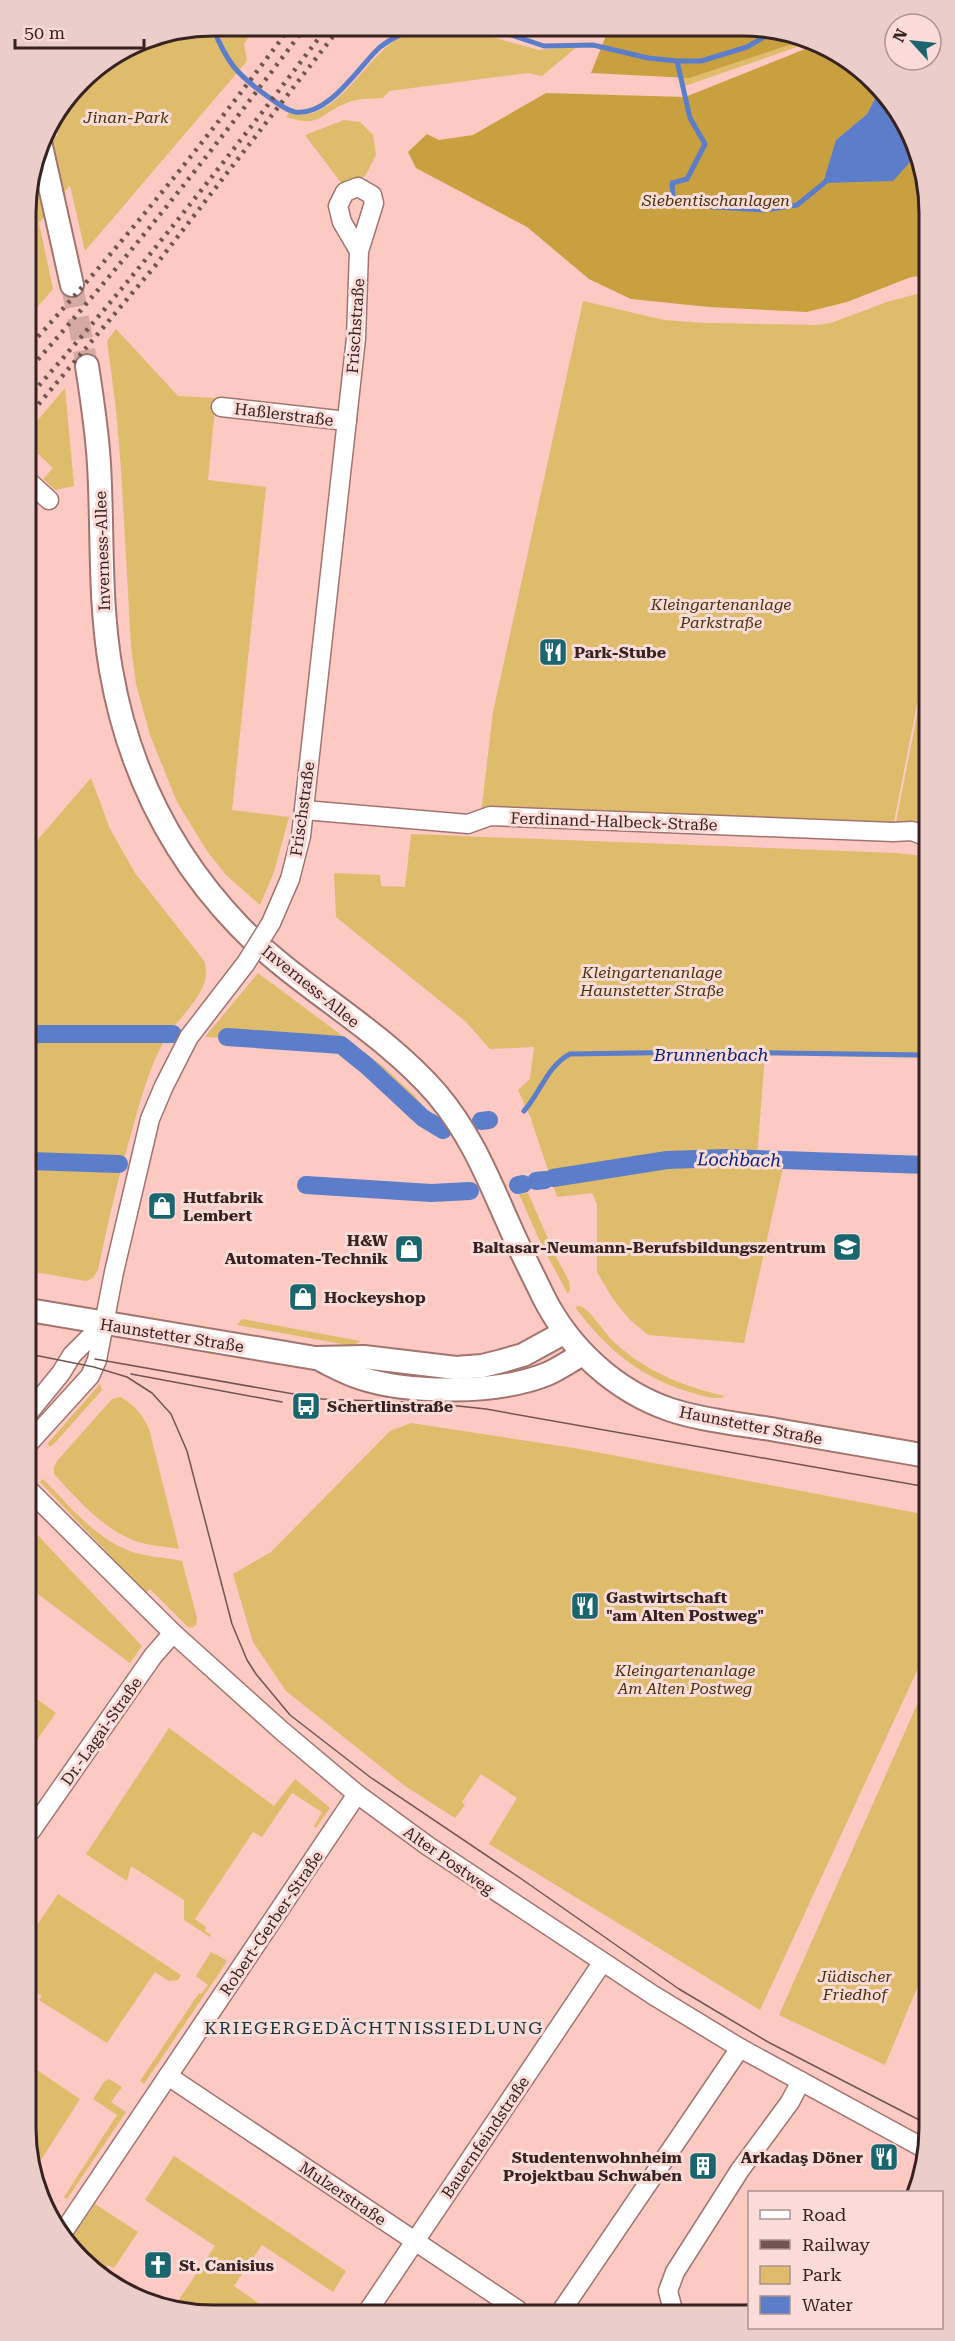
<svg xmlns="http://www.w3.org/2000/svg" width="955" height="2341" font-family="'Roboto Serif',serif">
<rect width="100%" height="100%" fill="#fcc9c3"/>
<!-- green -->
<g fill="#dfbb6c">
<path d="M213 26H256L244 44 247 61 85 251 70 185 39 223 53 289 26 320V200L41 145 58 135 53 119 89 72 141 40Z"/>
<path d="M456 27 539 50 578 46 542 76 528 73 389 91 383 98C370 99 358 98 346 103 318 115 320 128 286 117L289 113C339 128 368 46 410 32 423 28 442 27 456 27Z"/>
<path d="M779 29 814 41 685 86 672 60Z"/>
<path d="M344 120 360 122 373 135 376 155 365 176 342 184 305 135Z"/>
<path d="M924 292 925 663 894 822 481 814 493 712 583 301 664 320 706 323 818 325 831 323 887 302Z"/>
<path d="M116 329 178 396 216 398 208 480 266 487 232 810 289 817 274 872 260 905 226 875 207 851 177 802 150 735 136 684 131 646 121 468 116 409 107 341Z"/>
<path d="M65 388 74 486 55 490 43 479 53 468 32 448 27 454V433Z"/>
<path d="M925 675V822H896Z"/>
<path d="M91 778 110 829 135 873 205 962C205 968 207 975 205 981 198 1004 171 1025 160 1049 148 1073 140 1101 133 1127 119 1174 108 1222 98 1270L93 1278 86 1281 29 1271 28 851Z"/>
<path d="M411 834 896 853 925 856 926 1058 765 1055 757 1157 785 1158 744 1343 648 1335 629 1319 613 1299 597 1272V1204L592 1193 557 1197 530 1116 518 1090 530 1079 534 1047 490 1049 465 1021 336 917 334 873 380 875 381 886 405 887Z"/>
<path d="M258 973 384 1067 415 1096 443 1130 423 1118 367 1066 341 1045 205 1037Z"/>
<path d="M528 1193 555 1255 569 1281 570 1290 568 1294 542 1246 519 1194Z"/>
<path d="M580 1306C591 1310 604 1333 614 1342 645 1371 684 1387 725 1396 715 1401 704 1396 693 1393 642 1379 606 1349 575 1307Z"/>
<path d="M242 1319 360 1341 353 1346 237 1325Z"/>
<path d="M100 1384 102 1390 53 1445 49 1447 48 1443Z"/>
<path d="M120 1397C135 1405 142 1414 149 1429L179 1549C165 1546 147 1546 133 1540 101 1527 77 1499 54 1474V1467L57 1461 112 1399Z"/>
<path d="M411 1423 580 1449 927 1515 928 1647 760 2010 489 1844 517 1798 481 1774 462 1802 465 1805 455 1818 405 1786 286 1691 253 1642 233 1574 271 1552 390 1431Z"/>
<path d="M43 1479C68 1504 93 1536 127 1550 143 1557 165 1557 182 1561L197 1618 196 1625 192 1628 187 1626 150 1589 146 1593 40 1482Z"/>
<path d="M30 1527 142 1646 130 1663 30 1588Z"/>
<path d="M928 1680 929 1959 885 2065 779 2015Z"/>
<path d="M30 1694 56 1713 34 1744 31 1741Z"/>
<path d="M169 1728 274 1806 295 1779 330 1808 316 1828 314 1826 322 1812 292 1793 262 1837 253 1832 195 1919 206 1927 205 1931 211 1935 210 1937 184 1920V1900L131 1866 127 1881 86 1854Z"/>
<path d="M58 1894 181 1975 178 1980 169 1981 155 1972 107 2043 39 2000 42 1996 37 1993 31 2002V1934Z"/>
<path d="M211 1952 226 1960V1963L144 2084 140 2081 199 1993 201 1994 208 1985 196 1976Z"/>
<path d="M31 2066 80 2099 32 2174Z"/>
<path d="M109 2079 122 2087 111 2102 126 2112 67 2199 64 2197 117 2115 93 2099 104 2082Z"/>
<path d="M174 2156 346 2271 333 2292 262 2245 234 2286 271 2312 172 2310 215 2246 145 2200Z"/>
<path d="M95 2204 138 2232 114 2268 108 2265 101 2275 81 2261 69 2242Z"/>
</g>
<!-- forest -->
<g fill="#c9a040">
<path d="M609 28 779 29 784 31 792 44 689 78 591 73Z"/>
<path d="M820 43 874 80 880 89 867 114 836 140 923 165 924 276 911 277 847 302 807 312 709 307 631 299 589 279 527 227 416 168 408 152 427 134 439 140 473 135 546 93 685 97Z"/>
</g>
<!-- water -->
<path fill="#5c7dc9" d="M880 89 923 163 911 161 893 181 823 183 836 140 867 114Z"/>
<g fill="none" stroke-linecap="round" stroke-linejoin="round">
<!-- stream -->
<g stroke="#5c7dc9" stroke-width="5">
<path d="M212 26C227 62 235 73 267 96 276 102 285 110 295 112 329 117 359 66 380 47 394 36 409 30 426 27"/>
<path d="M488 27 544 46 593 45 648 58 677 61H701L747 47 778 29"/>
<path d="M677 61 690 118 705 144 687 179 672 183 673 197 700 206 764 210 797 205 829 179"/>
<path d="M524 1111C541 1092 547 1066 570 1054L702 1052 926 1055"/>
</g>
<!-- canal -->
<g stroke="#5c7dc9" stroke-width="18">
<path d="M28 1034H173"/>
<path d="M227 1037 341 1045 367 1066 423 1118 443 1130"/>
<path d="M481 1121 489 1120"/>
<path d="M29 1161 119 1164"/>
<path d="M553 1178 667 1160 725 1158 926 1165"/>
<path d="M536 1181 545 1180"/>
<path d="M306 1185 431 1193 470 1191"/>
<path d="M518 1185 523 1184"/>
</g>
<!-- major-tunnel -->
<path stroke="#d4a8a3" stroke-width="22" stroke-dasharray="22 11" stroke-linecap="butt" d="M72 285 87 366"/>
<!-- minor casing -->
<g stroke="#a2746f" stroke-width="21">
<g id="minor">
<path d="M221 407 347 421"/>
<path d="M27 480 49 500"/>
<path d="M304 810 468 824 490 816 893 832 912 831 925 836"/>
<path d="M271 923 290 879 301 836 356 338 359 251 374 203 372 195 358 187 345 192 338 206 342 222 359 251"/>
<path d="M30 1411 61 1373 72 1355 103 1324"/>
<path d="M30 1442 90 1376 97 1360 114 1272 150 1119 164 1086 189 1037 246 963"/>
<path d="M30 1491 173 1633 282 1731 357 1794 428 1846 653 1995 740 2048 927 2150"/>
<path d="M31 1831 153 1656 173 1633"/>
<path d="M168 2076 518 2310"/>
<path d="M64 2231 357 1794"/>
<path d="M562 2310 740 2048"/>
<path d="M673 2310 668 2291 675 2272 740 2170 790 2102 801 2081"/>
<path d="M368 2311 602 1963"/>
</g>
</g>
<!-- major casing -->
<g stroke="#a2746f" stroke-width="26">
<g id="major">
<path d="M41 146 72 285"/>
<path d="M87 366C92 398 97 431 99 464 103 533 99 602 111 670 128 768 171 855 239 926 299 988 380 1028 437 1094 472 1136 488 1178 510 1227 520 1250 532 1273 543 1296 569 1348 615 1391 671 1410 705 1421 742 1424 776 1430 827 1439 877 1447 927 1456"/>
<path d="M29 1310 315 1358 364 1357 456 1368 482 1366 502 1361 523 1355 565 1332"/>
<path d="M323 1361C335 1367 348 1374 361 1378 410 1394 498 1394 547 1374 559 1369 571 1360 583 1354"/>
</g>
</g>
<!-- minor -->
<use href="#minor" stroke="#fff" stroke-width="18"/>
<!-- major -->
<use href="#major" stroke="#fff" stroke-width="22"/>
<!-- tram -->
<g stroke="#725552" stroke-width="1.5">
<path d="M29 1354 94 1367 127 1377 152 1393 171 1414 187 1451 232 1624 247 1660 256 1674 290 1715 370 1777 523 1880 679 1989 768 2042 929 2125"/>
<path d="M95 1359 322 1399 430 1403 486 1409 927 1487"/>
<path d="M131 1374 282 1402"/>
</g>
<!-- rail -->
<g stroke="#725552" stroke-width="4.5" stroke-dasharray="3 6" stroke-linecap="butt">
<path d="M26 350C120 247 208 138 291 26"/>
<path d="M26 373C125 262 217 145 306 26"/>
<path d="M27 399C133 280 231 154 328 26"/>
<path d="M27 418 155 266 341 26"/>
</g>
<!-- minor-bridge casing -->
<g stroke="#a2746f" stroke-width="21" stroke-linecap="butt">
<path id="minor-bridge" d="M246 963 271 923"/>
</g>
<!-- minor-bridge -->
<use href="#minor-bridge" stroke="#fff" stroke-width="18"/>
</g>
<!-- icons -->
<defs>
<g id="restaurant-square" transform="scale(1.5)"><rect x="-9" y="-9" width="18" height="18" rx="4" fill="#19666e" stroke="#fbdcd8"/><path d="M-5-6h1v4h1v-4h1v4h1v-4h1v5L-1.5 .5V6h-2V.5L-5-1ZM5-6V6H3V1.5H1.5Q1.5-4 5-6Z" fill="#fff"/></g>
<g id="shop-square" transform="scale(1.5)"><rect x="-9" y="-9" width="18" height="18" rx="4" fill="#19666e" stroke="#fbdcd8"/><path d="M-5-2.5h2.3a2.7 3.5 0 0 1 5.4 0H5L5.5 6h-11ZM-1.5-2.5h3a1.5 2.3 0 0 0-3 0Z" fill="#fff"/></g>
<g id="school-square" transform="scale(1.5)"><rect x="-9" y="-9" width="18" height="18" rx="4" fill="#19666e" stroke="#fbdcd8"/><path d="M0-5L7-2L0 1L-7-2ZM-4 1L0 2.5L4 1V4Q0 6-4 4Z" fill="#fff"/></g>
<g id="bus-square" transform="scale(1.5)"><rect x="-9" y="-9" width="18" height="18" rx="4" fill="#19666e" stroke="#fbdcd8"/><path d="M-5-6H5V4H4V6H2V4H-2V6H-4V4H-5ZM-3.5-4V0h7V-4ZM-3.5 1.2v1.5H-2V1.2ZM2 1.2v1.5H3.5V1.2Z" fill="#fff"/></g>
<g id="building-square" transform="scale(1.5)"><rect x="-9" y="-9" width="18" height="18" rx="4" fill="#19666e" stroke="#fbdcd8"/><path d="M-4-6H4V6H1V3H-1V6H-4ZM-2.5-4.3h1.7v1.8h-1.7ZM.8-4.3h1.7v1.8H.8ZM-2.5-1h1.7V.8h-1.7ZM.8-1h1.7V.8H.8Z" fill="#fff"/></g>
<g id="church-square" transform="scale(1.5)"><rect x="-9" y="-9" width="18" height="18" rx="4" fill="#19666e" stroke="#fbdcd8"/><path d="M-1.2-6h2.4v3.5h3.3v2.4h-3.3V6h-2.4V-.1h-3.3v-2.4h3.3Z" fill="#fff"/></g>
</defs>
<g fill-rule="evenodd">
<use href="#restaurant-square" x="553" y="652"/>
<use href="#shop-square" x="162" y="1206"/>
<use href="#school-square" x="847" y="1247"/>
<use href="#shop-square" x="409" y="1249"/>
<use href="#shop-square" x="303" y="1297"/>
<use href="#bus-square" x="306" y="1406"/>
<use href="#restaurant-square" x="585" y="1606"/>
<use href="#restaurant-square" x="884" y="2157"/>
<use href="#building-square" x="703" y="2166"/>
<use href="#church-square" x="158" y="2265"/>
</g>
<g text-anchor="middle" stroke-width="6" stroke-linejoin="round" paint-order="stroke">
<!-- park labels -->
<g font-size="16" font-style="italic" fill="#45340a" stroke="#fbdcd8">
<text x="126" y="123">Jinan-Park</text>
<text x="716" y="206">Siebentischanlagen</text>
<text x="721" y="610">Kleingartenanlage<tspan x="721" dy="18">Parkstraße</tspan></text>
<text x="652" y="978">Kleingartenanlage<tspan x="652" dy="18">Haunstetter Straße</tspan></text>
<text x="685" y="1676">Kleingartenanlage<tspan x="685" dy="18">Am Alten Postweg</tspan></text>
<text x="855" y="1982">Jüdischer<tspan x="855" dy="18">Friedhof</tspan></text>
</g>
<!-- street labels -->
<g font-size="16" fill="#362321" stroke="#fbdcd8">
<text transform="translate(355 326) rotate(-86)" y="6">Frischstraße</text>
<text transform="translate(284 414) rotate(7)" y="6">Haßlerstraße</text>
<text transform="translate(102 551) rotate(-92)" y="6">Inverness-Allee</text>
<text transform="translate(302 809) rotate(-82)" y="6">Frischstraße</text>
<text transform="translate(614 821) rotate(2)" y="6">Ferdinand-Halbeck-Straße</text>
<text transform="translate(311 986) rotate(39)" y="6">Inverness-Allee</text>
<text transform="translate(172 1335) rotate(9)" y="6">Haunstetter Straße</text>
<text transform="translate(751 1425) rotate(11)" y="6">Haunstetter Straße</text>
<text transform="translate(101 1731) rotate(-55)" y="6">Dr.-Lagai-Straße</text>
<text transform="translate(449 1860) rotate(35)" y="6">Alter Postweg</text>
<text transform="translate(271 1923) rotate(-56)" y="6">Robert-Gerber-Straße</text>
<text transform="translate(485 2137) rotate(-56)" y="6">Bauernfeindstraße</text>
<text transform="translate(343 2193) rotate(34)" y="6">Mulzerstraße</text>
</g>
<!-- poi labels -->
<g font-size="16" font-weight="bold" fill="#362321" stroke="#fbdcd8" text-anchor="start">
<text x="574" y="658">Park-Stube</text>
<text x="183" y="1203">Hutfabrik<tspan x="183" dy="18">Lembert</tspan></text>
<text x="388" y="1246" text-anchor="end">H&amp;W<tspan x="388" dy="18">Automaten-Technik</tspan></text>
<text x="826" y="1253" text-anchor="end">Baltasar-Neumann-Berufsbildungszentrum</text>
<text x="324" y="1303">Hockeyshop</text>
<text x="327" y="1412">Schertlinstraße</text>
<text x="606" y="1603">Gastwirtschaft<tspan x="606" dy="18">"am Alten Postweg"</tspan></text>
<text x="682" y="2163" text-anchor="end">Studentenwohnheim<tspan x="682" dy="18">Projektbau Schwaben</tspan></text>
<text x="863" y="2163" text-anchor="end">Arkadaş Döner</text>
<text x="179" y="2271">St. Canisius</text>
</g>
<!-- water labels -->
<g font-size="18" font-style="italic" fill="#0a217a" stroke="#fbdcd8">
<text x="711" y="1061">Brunnenbach</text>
<text transform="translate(739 1160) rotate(1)" y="6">Lochbach</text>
</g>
<!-- neighbourhood labels -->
<g font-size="18" letter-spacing="1.5" fill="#14363a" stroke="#fbdcd8">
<text x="374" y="2034">KRIEGERGEDÄCHTNISSIEDLUNG</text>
</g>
</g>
<!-- crop -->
<path d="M0 0H955V2341H0ZM213 36H742A177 177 0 0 1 919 213V2128A177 177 0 0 1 742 2305H213A177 177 0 0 1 36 2128V213A177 177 0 0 1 213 36Z" fill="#ebcdc9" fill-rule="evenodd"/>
<path fill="none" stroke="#362321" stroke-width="3" d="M213 36H742A177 177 0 0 1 919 213V2128A177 177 0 0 1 742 2305H213A177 177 0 0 1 36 2128V213A177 177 0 0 1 213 36Z"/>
<!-- legend -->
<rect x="748" y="2191" width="195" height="138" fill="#fbdcd8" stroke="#ac928f" stroke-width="1.5"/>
<rect x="760" y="2210" width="30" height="9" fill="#ffffff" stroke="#ac928f" stroke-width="1.5"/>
<text x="802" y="2221" font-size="18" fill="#362321">Road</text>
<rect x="760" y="2240" width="30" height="9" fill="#725552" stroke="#ac928f" stroke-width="1.5"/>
<text x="802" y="2251" font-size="18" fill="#362321">Railway</text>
<rect x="760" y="2266" width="30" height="18" fill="#dfbb6c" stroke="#ac928f" stroke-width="1.5"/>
<text x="802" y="2281" font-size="18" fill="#362321">Park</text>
<rect x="760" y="2296" width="30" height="18" fill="#5c7dc9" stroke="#ac928f" stroke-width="1.5"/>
<text x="802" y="2311" font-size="18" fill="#362321">Water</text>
<!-- north arrow -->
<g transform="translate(913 42) rotate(297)"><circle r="28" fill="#fbdcd8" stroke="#ac928f" stroke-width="1.5"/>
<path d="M0-4.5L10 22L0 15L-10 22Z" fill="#19666e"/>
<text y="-9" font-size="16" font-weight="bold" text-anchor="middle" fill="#362321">N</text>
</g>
<!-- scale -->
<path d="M15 39v9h129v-9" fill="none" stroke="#362321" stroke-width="3"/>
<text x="24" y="39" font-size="18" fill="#362321" stroke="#fbdcd8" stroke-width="4.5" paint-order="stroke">50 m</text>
</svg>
